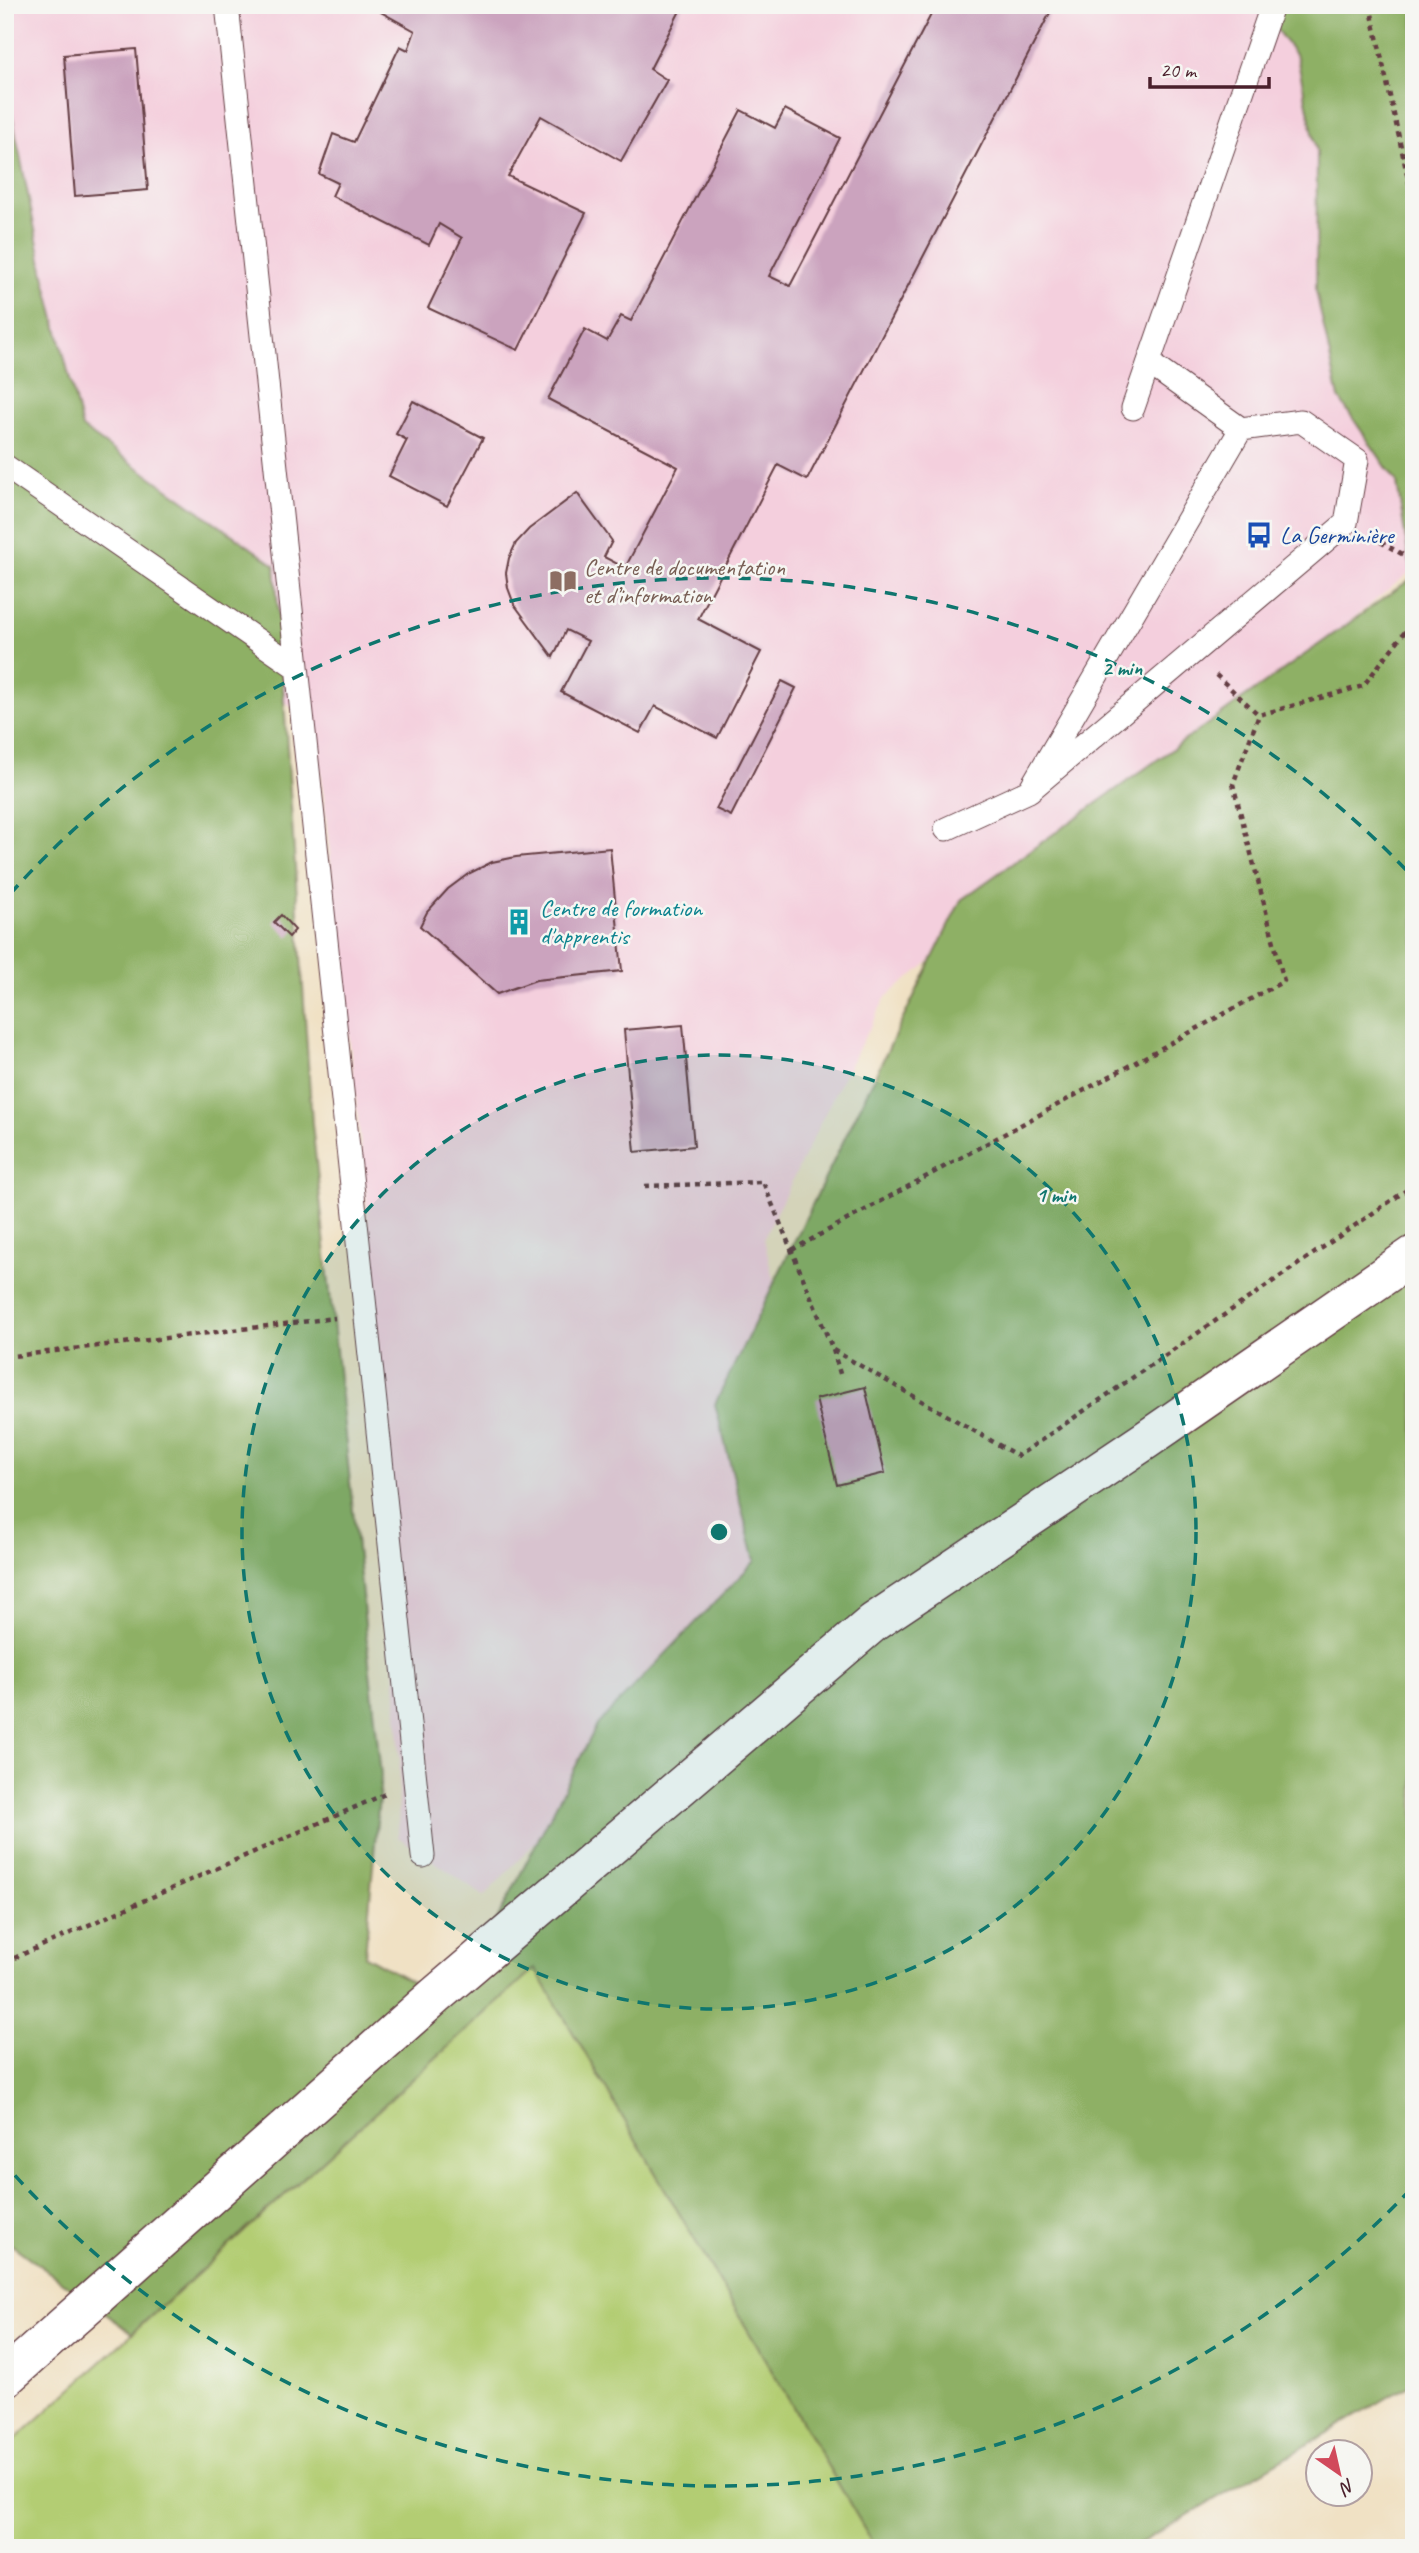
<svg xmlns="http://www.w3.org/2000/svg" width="1419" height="2553" font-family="Caveat,sans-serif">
<rect width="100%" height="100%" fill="#f6f6f2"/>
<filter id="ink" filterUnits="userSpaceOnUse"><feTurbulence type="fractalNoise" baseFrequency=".0143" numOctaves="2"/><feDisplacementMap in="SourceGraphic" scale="14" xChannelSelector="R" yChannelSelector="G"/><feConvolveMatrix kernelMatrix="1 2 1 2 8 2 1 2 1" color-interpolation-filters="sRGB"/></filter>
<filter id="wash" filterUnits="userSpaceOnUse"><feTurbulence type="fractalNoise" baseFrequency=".00686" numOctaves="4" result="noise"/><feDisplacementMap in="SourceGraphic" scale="28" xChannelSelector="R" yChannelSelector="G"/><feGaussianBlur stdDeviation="1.57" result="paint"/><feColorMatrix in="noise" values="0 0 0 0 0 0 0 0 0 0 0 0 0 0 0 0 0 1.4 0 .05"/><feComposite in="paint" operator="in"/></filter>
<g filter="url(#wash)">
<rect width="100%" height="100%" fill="#f0e1c4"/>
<!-- built -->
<path fill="#f4cfdd" d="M5 5H1328L1414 569 886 997 838 1087 764 1238 833 1549 587 1788 484 1896 398 1837 400 1761 366 1196 316 724 5 506Z"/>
<!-- green -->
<path fill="#b3cd73" stroke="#7e764f" stroke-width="2" d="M535 1968 876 2548H5V2449Z"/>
<!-- forest -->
<path fill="#8eb065" stroke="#6c6848" stroke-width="2" d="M1258 5H1414V2382L1132 2548H876L535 1968 132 2333 5 2240V81L45 279 82 428 275 565 312 1123 381 1775 365 1956 425 1989 484 1945 597 1725 755 1561 715 1404 961 900 1412 578 1397 483 1339 398 1316 291 1317 152 1297 57Z"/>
<g id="blocks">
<!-- building -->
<g fill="#cba3be">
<path d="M385 5H683L650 69 667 80 621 161 541 116 508 176 586 213 518 350 428 308 462 238 439 224 429 245 332 196 338 183 319 174 333 134 354 142 400 46 408 50 415 31 381 12Z"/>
<path d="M936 5H1054L807 480 778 465 698 619 761 652 717 738 655 706 640 733 561 692 588 641 566 630 553 657 514 604 508 588 506 573 509 558 516 543 529 529 577 493 612 541 604 557 625 568 678 467 548 399 585 329 607 341 621 316 631 321 741 110 775 128 785 109 840 138 769 276 790 286Z"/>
<path d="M136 49 148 190 75 196 64 55Z"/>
<path d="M413 401 483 438 447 506 389 476 407 440 396 434Z"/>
<path d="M782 681 796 688 731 816 716 809Z"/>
<path d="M610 848 622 971 536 980 497 994 420 926 427 912 448 889 468 874 492 862 516 857Z"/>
<path d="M281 915 295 930 289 937 274 922Z"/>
<path d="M683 1025 694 1146 635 1152 624 1030Z"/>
<path d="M865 1387 885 1473 837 1485 816 1399Z"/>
</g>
</g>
</g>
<g filter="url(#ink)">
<use href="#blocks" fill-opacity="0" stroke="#633c42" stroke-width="2"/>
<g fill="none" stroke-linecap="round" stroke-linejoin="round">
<!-- lane casing -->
<g stroke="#633c42" stroke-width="25">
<g id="lane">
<path d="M227 5 423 1856"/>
<path d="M1149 363 1241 429"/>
<path d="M1133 408 1272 6"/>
<path d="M5 466 296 667"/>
<path d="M946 829 1029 791 1241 429 1301 421 1357 460 1346 523 1029 791"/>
</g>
</g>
<!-- street casing -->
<g stroke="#633c42" stroke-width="41">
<path id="street" d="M5 2378 435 1996 874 1622 1146 1440 1414 1255"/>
</g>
<!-- path -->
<g stroke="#633c42" stroke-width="4.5" stroke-dasharray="5 5" stroke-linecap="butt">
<path d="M1370 5 1414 206"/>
<path d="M1372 537 1414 561"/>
<path d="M1216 675 1259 715"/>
<path d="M645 1186 763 1182 833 1350 841 1377"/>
<path d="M792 1250 1284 981 1233 784 1259 715 1363 686 1414 620"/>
<path d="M833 1350 1018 1456 1414 1185"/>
<path d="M5 1357 335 1318"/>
<path d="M5 1962 385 1794"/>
</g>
<!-- lane -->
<use href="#lane" stroke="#fff" stroke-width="23"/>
<!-- street -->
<use href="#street" stroke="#fff" stroke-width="38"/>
</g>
</g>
<!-- distance rings -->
<circle cx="719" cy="1532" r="477" fill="#0f766e" fill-opacity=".12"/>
<g fill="none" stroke="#0f766e" stroke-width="3.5" stroke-dasharray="12 9">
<circle cx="719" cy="1532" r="477"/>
<path d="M1411 2189A954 954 0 0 1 10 2170M10 894A954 954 0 0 1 1411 875"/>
</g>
<!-- icons -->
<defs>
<g id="bus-bare" transform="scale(2.1)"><path d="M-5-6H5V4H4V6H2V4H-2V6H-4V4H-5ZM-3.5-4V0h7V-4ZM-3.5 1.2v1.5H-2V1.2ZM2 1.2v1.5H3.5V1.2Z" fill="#1a4fb4" stroke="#f6f6f2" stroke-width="2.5" paint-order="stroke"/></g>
<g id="library-bare" transform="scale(2.1)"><path d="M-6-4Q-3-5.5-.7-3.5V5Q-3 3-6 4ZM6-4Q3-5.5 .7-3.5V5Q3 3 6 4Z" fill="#8d6e63" stroke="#f6f6f2" stroke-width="2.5" paint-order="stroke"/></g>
<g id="building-bare" transform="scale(2.1)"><path d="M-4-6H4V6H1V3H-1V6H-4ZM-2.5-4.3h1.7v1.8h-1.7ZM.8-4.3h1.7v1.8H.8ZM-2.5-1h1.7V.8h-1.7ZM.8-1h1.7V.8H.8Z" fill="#0f9aa8" stroke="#f6f6f2" stroke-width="2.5" paint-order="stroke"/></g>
</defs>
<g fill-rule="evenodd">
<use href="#bus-bare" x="1259" y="535"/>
<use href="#library-bare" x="563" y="581"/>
<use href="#building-bare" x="519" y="922"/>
</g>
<g text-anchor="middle" stroke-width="5" stroke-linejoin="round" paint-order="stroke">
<!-- transit labels -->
<g font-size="24" fill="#164399" stroke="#f6f6f2" text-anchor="start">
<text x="1280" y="543">La Germinière</text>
</g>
<!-- education labels -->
<g font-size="24" fill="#785e54" stroke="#f6f6f2" text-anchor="start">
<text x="584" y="575">Centre de documentation<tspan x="584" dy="28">et d’information</tspan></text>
</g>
<!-- culture labels -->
<g font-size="24" fill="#0d838f" stroke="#f6f6f2" text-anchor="start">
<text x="540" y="916">Centre de formation<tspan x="540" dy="28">d'apprentis</tspan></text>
</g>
</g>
<circle cx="719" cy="1532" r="10" fill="#0f766e" stroke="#f6f6f2" stroke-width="3.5"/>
<g font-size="21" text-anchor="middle" font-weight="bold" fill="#0f766e" stroke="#f6f6f2" stroke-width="5" stroke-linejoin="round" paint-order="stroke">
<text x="1122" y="675">2 min</text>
<text x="1056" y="1202">1 min</text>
</g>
<!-- margin -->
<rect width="1419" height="2553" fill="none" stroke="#f6f6f2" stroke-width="28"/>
<!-- north arrow -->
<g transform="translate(1339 2473) rotate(146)"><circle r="33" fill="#f6f6f2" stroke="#b1a0a2" stroke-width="2"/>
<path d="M0-5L12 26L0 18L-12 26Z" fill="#d1495b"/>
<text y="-10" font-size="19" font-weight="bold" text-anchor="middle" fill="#4a1f2b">N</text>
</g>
<!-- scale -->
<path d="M1150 77v10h119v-10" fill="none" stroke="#4a1f2b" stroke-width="3.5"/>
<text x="1160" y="77" font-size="21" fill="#4a1f2b" stroke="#f6f6f2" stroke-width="5" paint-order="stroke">20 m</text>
</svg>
